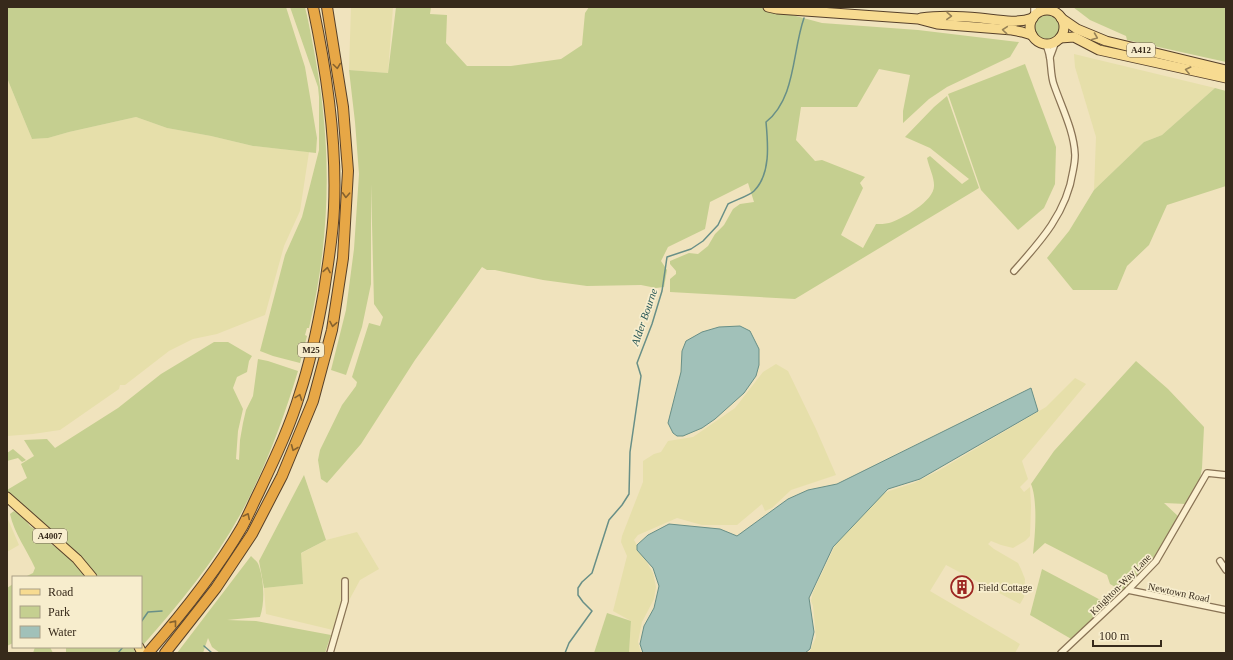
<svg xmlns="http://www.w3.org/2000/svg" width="1233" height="660" font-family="'Times New Roman',serif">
<rect width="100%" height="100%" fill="#f0e3bd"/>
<!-- farmland -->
<g fill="#e6dfaa">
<path d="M351 7H393L388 73 349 70Z"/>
<path d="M1074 54 1215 88 1162 135 1144 142 1094 190 1096 137 1075 67Z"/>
<path d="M7 78 32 139 48 138 69 132 136 117 167 128 211 136 253 146 309 152 300 211 284 246 265 315 217 334 193 339 169 351 125 385H120L119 389 60 430 33 434 7 436Z"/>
<path d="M776 364 788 371 816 429 836 475 791 490 772 508 765 511 762 504 737 525H702L677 518 638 535 634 540 653 573 656 587 654 599 642 622 638 642 641 653H629L631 621 613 611 627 556 621 542 622 536 643 482V461L654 454 661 452 668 441 693 437 735 408 763 372Z"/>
<path d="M1075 378 1086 384 1022 461 1028 479 1020 487 1024 492 1030 487 1031 506 1030 536 1025 541 1013 548 1001 545 991 541 988 544 994 549 1018 563 1021 569 1025 579 1024 597 1020 604 946 565 930 591 1020 644 1015 653H953L930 652 924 653H809L816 637 813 606 811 601 813 592 839 537 873 499 889 491 914 483 938 471 1046 407Z"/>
<path d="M7 517 19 545 7 552Z"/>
<path d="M357 532 379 569 360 580 333 630 266 614 264 588 303 584 300 554 326 540Z"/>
</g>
<!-- green -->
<g fill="#c5cf90">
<path d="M7 7H286L305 67 317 138 316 153 253 146 211 136 167 128 136 117 69 132 48 138 32 139 7 78Z"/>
<path d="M290 7H305L308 20C314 50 320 80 323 111 331 185 326 256 309 328H307L305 335 307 336 300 363 273 356 260 351 285 255 302 217 319 150V97L318 87Z"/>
<path d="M396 7H431L430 14 447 15 446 43 467 66H511L561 59 582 45 585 13 589 7H762L822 23 918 30 1019 42 1010 57 947 87 929 99 903 123V111L910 75 879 69 857 107H801L796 140 815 161 822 160 865 177 860 183 863 188 841 235 863 248 876 224C880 224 885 224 889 223 902 219 935 201 934 185 934 177 929 167 927 158L930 156 962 184 969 179 930 148 905 137 934 107 947 96 979 188 795 299 670 292V279L676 274V271L670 264V261L689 253 698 254 708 246 715 234 724 225 733 209 740 204 754 202 748 183 710 202 705 229 668 247 661 261 667 270 664 287 656 288 641 285 587 286 543 280 495 270H487L482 267 415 360 361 444 327 483 321 479 318 460 320 450 342 405 356 386 357 382 352 377 369 323 380 326 383 317 374 304 371 184V284L362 327 346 375 331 370 346 310 354 249 359 174 355 122 349 70 388 73Z"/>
<path d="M1073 7H1226V62L1127 40 1126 36 1090 20Z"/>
<circle cx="1047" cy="27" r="13"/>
<path d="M1025 64 1056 147 1055 184 1044 208 1018 230 981 190 948 94Z"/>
<path d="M1215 88 1226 91V186L1167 205 1149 245 1127 266 1117 290H1073L1047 258 1069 231 1094 190 1144 142 1162 135Z"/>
<path d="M214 342H228L252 356 249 361 247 372 237 377 233 388 243 409 238 431 236 459 239 460 240 440 243 423 246 410 253 396 258 359 268 361 298 371C283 421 265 469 240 515 214 562 179 604 143 645L141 640V577H98L90 567 7 493V490L27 478 21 464 34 456 24 440 47 439 55 448 118 408 161 374Z"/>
<path d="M1136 361 1168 389 1204 427 1202 468 1200 479 1186 504 1164 503 1179 517 1157 556 1124 592 1110 584 1107 575 1045 543 1033 554C1035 536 1038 501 1031 484L1054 451Z"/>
<path d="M13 449 26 460 22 462 18 458 7 461V453Z"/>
<path d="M304 475 326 540 301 553 303 584 264 588 259 561Z"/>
<path d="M14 511 23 517 30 526 39 532 51 544 70 557 86 577H25L33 573 35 568C27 550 14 533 10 514Z"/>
<path d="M251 556C254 559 258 562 259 566 264 581 265 602 260 617L227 620 256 621 331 635 325 653H220L212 647 208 638 203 653H177Z"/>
<path d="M1042 569 1110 605 1073 640 1030 615Z"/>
<path d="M13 584V643L7 646V588Z"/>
<path d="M607 613 631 621 629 653H594Z"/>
<path d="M35 647H50L53 653H33Z"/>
<path d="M66 647H133L135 652 134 653H66Z"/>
</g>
<!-- water -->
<g fill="#a1c1b9" stroke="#688f87">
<path d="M740 326 750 331 759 349V365L756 376 744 393 715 419 702 428 683 436H677L673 433 668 423 681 372 682 351 686 341 702 332 719 327Z"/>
<path d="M1031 388 1038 411 920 479 888 489 833 547 809 598 814 632 810 649 805 653H643L640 644 644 626 654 608 659 586 653 568 637 550V545L648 535 669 524 720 529 737 536 788 499 808 490 837 484Z"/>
</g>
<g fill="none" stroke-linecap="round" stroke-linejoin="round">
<!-- stream -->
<g stroke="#688f87" stroke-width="1.5">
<path d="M141 622 148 612 162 611"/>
<path d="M204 646 212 653"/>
<path d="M118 653 123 647"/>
<path d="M565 653 569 643 592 611 583 602 578 595V588L582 582 592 573 609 520 622 505 629 494 630 452 641 376 637 363 652 324 662 291 667 257 691 249 703 241 718 225 728 204C735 200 749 196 754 191 771 174 768 144 766 122 796 98 792 52 804 18"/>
</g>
<!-- minor casing -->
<g stroke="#897355" stroke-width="8">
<g id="minor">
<path d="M1040 7 1044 11"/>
<path d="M1034 16V7"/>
<path d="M1050 57 1056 41"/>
<path d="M1014 271C1041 241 1067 212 1073 171 1074 166 1075 160 1075 155 1074 131 1062 108 1054 85 1049 72 1053 55 1045 44"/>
<path d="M1220 561 1226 570"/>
<path d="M1128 590 1226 610"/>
<path d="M330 653 345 601V581"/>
<path d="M1061 653 1128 590 1156 561 1207 473 1226 475"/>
</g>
</g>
<!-- primary casing -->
<g stroke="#56402a" stroke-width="11">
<g id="primary">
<path d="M768 7 777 9 918 19 937 24 1012 30 1022 32 1032 35"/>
<circle cx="1047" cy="27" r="17"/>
<path d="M921 18C941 15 960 16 980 18 999 20 1015 24 1033 18"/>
<path d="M1061 18 1077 29 1106 41 1226 70"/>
<path d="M1060 38 1074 37 1099 50 1226 78"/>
<path d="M7 497 77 559 92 577"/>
<path d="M139 647 142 653"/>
</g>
</g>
<!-- motorway casing -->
<g stroke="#56402a" stroke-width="12">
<g id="motorway">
<path d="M148 653C182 614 216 572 242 527 248 516 253 504 259 492 274 460 290 427 300 393 311 360 318 325 324 291 328 263 333 236 334 208 337 140 327 73 313 7"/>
<path d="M165 653 216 588 252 534 282 476 313 401 332 330 343 258 348 171 343 107 327 7"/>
</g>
</g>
<!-- minor -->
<use href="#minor" stroke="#fbf0d0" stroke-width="5.5"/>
<!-- primary -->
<use href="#primary" stroke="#f7db91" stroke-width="9"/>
<!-- motorway -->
<use href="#motorway" stroke="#e7a746" stroke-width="10"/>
</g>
<!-- one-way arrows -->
<defs><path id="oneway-chevron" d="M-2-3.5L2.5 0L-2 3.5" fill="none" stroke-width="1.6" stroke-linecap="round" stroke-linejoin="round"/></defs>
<g stroke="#978256">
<use href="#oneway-chevron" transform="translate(949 16) rotate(2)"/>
<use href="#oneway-chevron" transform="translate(1005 30) rotate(-175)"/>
<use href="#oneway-chevron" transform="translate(1095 37) rotate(22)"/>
<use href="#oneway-chevron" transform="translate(1188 70) rotate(-167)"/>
</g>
<g stroke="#86622e">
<use href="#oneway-chevron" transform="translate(337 66) rotate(82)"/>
<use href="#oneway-chevron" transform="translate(346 195) rotate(93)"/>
<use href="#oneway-chevron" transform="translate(327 270) rotate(-80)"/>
<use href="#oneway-chevron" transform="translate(333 324) rotate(100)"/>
<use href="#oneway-chevron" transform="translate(299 397) rotate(-70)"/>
<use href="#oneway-chevron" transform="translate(294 448) rotate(112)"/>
<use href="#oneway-chevron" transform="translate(247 516) rotate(-64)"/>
<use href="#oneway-chevron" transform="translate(174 623) rotate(-51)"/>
</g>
<!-- icons -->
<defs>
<g id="building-ring" transform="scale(1.15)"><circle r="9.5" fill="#f7edcd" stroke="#9c2521" stroke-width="1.5"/><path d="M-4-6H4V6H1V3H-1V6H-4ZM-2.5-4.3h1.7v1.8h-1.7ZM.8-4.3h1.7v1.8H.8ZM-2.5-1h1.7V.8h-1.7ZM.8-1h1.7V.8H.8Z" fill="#9c2521"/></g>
</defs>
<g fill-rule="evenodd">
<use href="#building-ring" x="962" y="587"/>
</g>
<g text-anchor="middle" stroke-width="3.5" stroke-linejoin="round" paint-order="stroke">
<!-- shield labels -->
<g fill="#f7edcd" stroke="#716450" stroke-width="1">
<rect x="1127" y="43" width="28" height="14" rx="3"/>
<rect x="298" y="343" width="26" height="14" rx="3"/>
<rect x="33" y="529" width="34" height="14" rx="3"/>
</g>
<g font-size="9" font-weight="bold" fill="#372a1b">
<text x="1141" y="53">A412</text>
<text x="311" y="353">M25</text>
<text x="50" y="539">A4007</text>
</g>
<!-- street labels -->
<g font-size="10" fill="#372a1b" stroke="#f7edcd">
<text transform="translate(1120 584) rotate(-45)" y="4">Knighton-Way Lane</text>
<text transform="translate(1179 592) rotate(12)" y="4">Newtown Road</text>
</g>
<!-- poi labels -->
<g font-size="10" fill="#372a1b" stroke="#f7edcd" text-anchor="start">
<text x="978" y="591">Field Cottage</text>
</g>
<!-- water labels -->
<g font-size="11" font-style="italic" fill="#295857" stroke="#f7edcd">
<text transform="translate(644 317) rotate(-71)" y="4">Alder Bourne</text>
</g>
</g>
<!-- border -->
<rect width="1233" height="660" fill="none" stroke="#372a1b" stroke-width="16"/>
<!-- legend -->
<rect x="12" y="576" width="130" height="72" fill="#f7edcd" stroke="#aa9f86"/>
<rect x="20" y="589" width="20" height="6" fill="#f7db91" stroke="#aa9f86"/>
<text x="48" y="596" font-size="12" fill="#372a1b">Road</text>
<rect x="20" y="606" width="20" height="12" fill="#c5cf90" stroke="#aa9f86"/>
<text x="48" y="616" font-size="12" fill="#372a1b">Park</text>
<rect x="20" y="626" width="20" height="12" fill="#a1c1b9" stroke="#aa9f86"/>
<text x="48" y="636" font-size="12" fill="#372a1b">Water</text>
<!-- scale -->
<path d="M1093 640v6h68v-6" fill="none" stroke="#372a1b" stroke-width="2"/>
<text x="1099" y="640" font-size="12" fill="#372a1b" stroke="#f7edcd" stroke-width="3" paint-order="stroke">100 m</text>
</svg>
